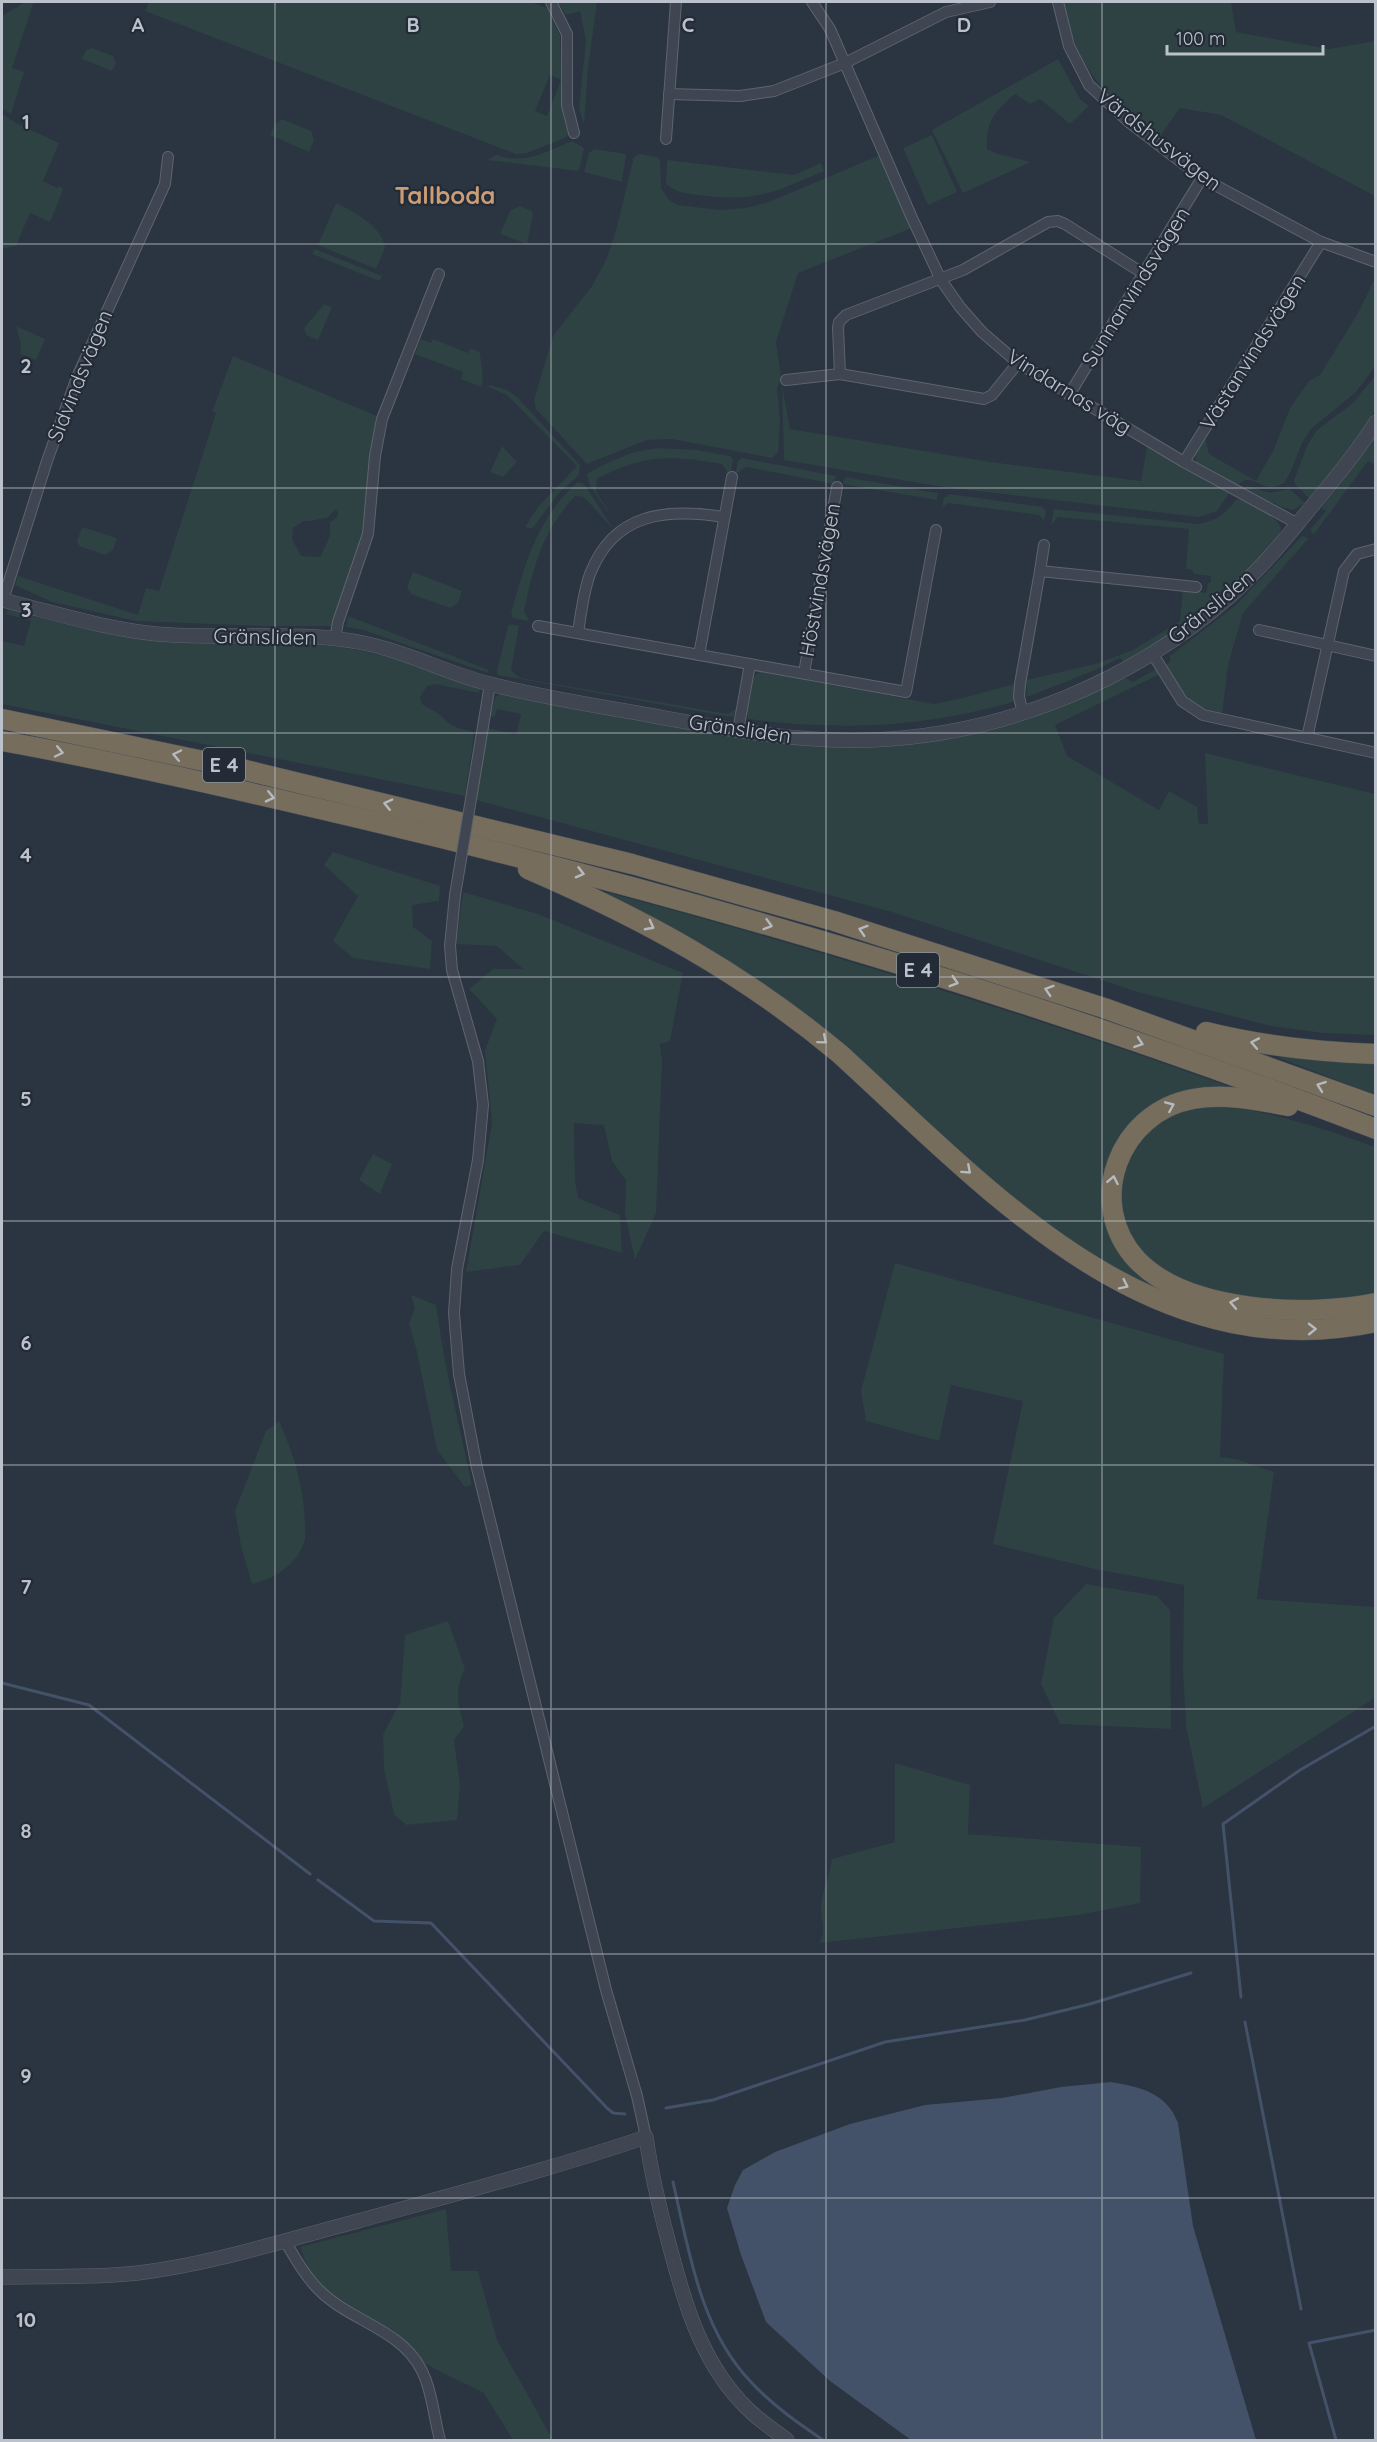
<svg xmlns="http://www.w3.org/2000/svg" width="1377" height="2442" font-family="Quicksand,sans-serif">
<rect width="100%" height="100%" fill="#2b3441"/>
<!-- green -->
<g fill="#2e4143" fill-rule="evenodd">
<path d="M25 2H41L33 4 12 68 24 72 11 114 2 108V16Z"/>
<path d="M149 2H531L547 8 560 36 561 71 564 76 562 98 564 118 568 134 567 137 527 153 516 154 145 11ZM550 75 561 80 547 116 535 111Z"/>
<path d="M558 2H597L588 69 584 125 579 108 586 41 580 11 566 15Z"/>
<path d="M1062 2H1231L1236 32 1329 49 1375 41V196L1221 115 1180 108 1159 138C1134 117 1106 98 1089 70 1075 49 1069 25 1062 2Z"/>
<path d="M92 48 113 56 116 63 112 71 82 59 86 50Z"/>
<path d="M1058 59 1080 99 1089 106 1070 124 1040 99 1030 104 1015 94C995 111 986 121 987 149L998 154 1031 162 963 193 932 130Z"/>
<path d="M2 114 18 124 59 143 43 181 57 188 60 186 63 190 50 222 30 213 16 246 2 249Z"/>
<path d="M282 119 311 131 314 140 309 152 270 135 275 124Z"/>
<path d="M932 135 957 192 928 205 903 148Z"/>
<path d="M572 141 584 148 579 171 487 160 496 155C526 165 544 152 572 141Z"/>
<path d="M594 149 626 154 622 182 584 172 589 153Z"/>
<path d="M639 154 657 157 660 159 661 188 668 199 678 205 720 210 745 208 769 202 880 155 912 228 798 273 776 342 781 376 777 389 780 422 778 452 772 458 672 439 647 440 587 464 536 409 534 400 553 336 592 286 606 260 615 234 634 157Z"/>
<path d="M667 160 794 175 821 163 824 171C777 191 759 202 706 196 691 194 678 194 666 184Z"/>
<path d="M336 203C353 211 383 227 385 248L376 269 318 245Z"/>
<path d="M520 206 532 211 533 214 527 244 500 234 510 211Z"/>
<path d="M315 249 382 276 379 281 312 254Z"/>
<path d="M1375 278V367L1356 392 1311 429 1302 443 1291 471 1284 483C1279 485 1275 488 1270 487 1257 486 1249 473 1238 485L1196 462 1195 453 1205 437 1209 454 1256 481 1274 449 1290 408 1309 381 1320 375 1358 313Z"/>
<path d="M324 304 332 307 318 340 306 335 304 328Z"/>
<path d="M16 326 45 339 36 360 20 354 21 344Z"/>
<path d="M421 339 431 343 433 339 468 353 470 348 480 352 483 380 481 387 461 379 463 372 415 354Z"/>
<path d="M233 356 377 416 370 461 363 534 332 626H264L136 621 52 602 15 585 18 576 138 615 146 588 159 591 216 413 212 412ZM336 509 338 513 337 517 330 522V536L320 557 301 556 292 539 293 528 304 521C313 522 318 518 327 518Z"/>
<path d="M1375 376V411L1340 465 1309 498 1295 484 1294 480 1308 444 1317 430 1353 403Z"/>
<path d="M490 385 507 390 517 397 580 465 579 475 558 494 532 529 525 527 538 507 577 466 507 395 488 387Z"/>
<path d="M782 385 790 429 991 462 1141 481 1147 447 1230 492 1217 511 1199 517 943 487 784 460Z"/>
<path d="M1375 434V465L1368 461 1314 534 1310 530 1326 511 1321 508 1341 484Z"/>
<path d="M502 446 517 462 503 477 490 472Z"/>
<path d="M658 448 697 450 730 456 733 459 730 478H726L727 471 722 464C671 455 644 454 597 479L596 491 616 524 589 484 587 474C611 460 631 451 658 448Z"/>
<path d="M742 458 836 476 834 484 746 467 735 475 738 461Z"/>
<path d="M845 477 938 493 937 500 843 484Z"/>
<path d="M578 482 584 484 614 530 584 497 575 496C542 532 534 565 524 611L529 621 513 618 511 613C525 564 538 516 578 482Z"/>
<path d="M1247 486 1270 493 1290 489 1305 503 1293 510 1281 507 1244 488Z"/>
<path d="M949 494 1043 507 1046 512 1044 521 1039 515 948 503 942 508 944 498Z"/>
<path d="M1237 499C1251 500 1276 515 1281 528 1276 565 1159 644 1124 662L1120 658 1093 671 1027 697 1026 680 1099 663 1133 650 1180 621 1183 590 1206 593 1208 583H1210L1211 576 1194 574 1191 569H1186L1189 529 1058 517 1051 525 1054 509 1198 524C1219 520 1223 515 1237 499Z"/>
<path d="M82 527 117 538 113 550 105 555 79 546 77 541Z"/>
<path d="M1302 536 1309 538 1243 613 1228 665 1222 714C1188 706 1182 693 1166 664L1170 662V656L1235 606Z"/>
<path d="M413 572 462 591 458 603 450 608 411 594 407 587Z"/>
<path d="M8 609C66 625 125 639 186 642 234 644 284 640 332 646 383 652 431 671 480 687L479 693 435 684 427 686 420 697 422 704 439 714 447 722 458 728 471 731 474 735 465 796 2 704V641L24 646 31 621 6 614Z"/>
<path d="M348 616 489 670 488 673 363 630 346 627Z"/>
<path d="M511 624 519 626 511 670 520 678 728 714 737 708 733 717 719 715 498 675 497 671 508 626Z"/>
<path d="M1156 669 1160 674 1055 725 1067 756 1159 810 1169 791 1197 807 1199 824H1208L1205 753 1375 794V1035L1323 1033 1271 1026 1138 992 892 912 476 800 488 728 516 735 521 714 497 709 495 717 490 716 495 698 502 692 621 717 744 739 836 746 1060 706 1124 677 1133 682Z"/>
<path d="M762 672 934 704 959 699 1014 684 1013 702C920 728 843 731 748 719 746 707 748 683 757 673Z"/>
<path d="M333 852 440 886 439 901 412 905 413 927 432 941 430 969 353 958 333 941 358 896 324 865Z"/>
<path d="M463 892 538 914 683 973 670 1041 660 1044 662 1062 656 1213 635 1260 625 1214 626 1180 612 1161 604 1125 574 1123 575 1180 578 1198 620 1215 622 1253 544 1231 520 1265 466 1272 492 1123 485 1050 497 1019 469 989 493 969H523L497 946 456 944Z"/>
<path d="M606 892C820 949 1031 1016 1240 1090L1184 1094 1108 1164 1139 1273 1328 1317 1300 1321 1225 1313 1122 1276 1024 1208 854 1057 605 896Z"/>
<path d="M1278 1052 1375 1062V1095L1279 1058Z"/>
<path d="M1218 1105C1273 1112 1323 1128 1375 1147V1295C1312 1306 1242 1306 1183 1279 1175 1275 1165 1272 1158 1267 1147 1259 1133 1245 1127 1233 1111 1202 1121 1154 1146 1131 1167 1112 1191 1109 1218 1105Z"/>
<path d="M373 1154 392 1164 380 1194 359 1180Z"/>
<path d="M895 1263 1224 1354 1220 1457 1236 1459 1274 1472 1257 1599 1375 1607V1698L1203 1808 1186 1726 1183 1670 1184 1585 1099 1570 993 1544 1023 1401 951 1385 939 1441 866 1421 861 1391Z"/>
<path d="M411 1295 436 1305 445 1362 472 1485 465 1487 437 1450 417 1352 409 1323 415 1309Z"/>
<path d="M279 1421C294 1454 304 1487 305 1524 305 1530 306 1538 304 1543 296 1565 274 1579 252 1584L241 1546 235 1511 266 1431Z"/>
<path d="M1086 1584 1157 1596 1170 1610 1171 1729 1060 1724 1041 1684 1054 1618Z"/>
<path d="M448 1621 465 1669C454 1690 458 1704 464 1726L454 1740 460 1785 457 1820 406 1825 394 1814 384 1769 383 1734 400 1703 405 1635Z"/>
<path d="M895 1763 970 1785 968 1834 1141 1847 1140 1903 1079 1915 819 1943C826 1931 822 1925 821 1911 820 1896 830 1875 832 1859L895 1842Z"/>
<path d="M446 2209 451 2271H478L497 2340 553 2440H513L484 2393 435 2369 320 2300 300 2247Z"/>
</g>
<!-- water -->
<path fill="#435268" d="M1111 2082C1141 2087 1167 2093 1178 2123L1193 2226 1256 2440H911L830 2381 766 2322 741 2255 727 2208 735 2185 743 2170 775 2152 850 2124 925 2105 1002 2098 1061 2087Z"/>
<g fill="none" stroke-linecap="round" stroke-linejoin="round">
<!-- stream -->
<g stroke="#435268" stroke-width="3">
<path d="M2 1683 89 1705 310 1874"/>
<path d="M318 1880 374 1921 431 1923 607 2108 613 2113 625 2114"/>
<path d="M1241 1997 1223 1824 1300 1770 1376 1726"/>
<path d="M1245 2022 1301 2309"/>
<path d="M666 2108 713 2100 885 2042 1025 2020 1090 2004 1191 1973"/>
<path d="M673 2182C689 2251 700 2329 751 2382 772 2405 798 2423 823 2440"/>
<path d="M1336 2440 1309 2343 1376 2330"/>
</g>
<!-- minor casing -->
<g stroke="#5d646f" stroke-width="12">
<g id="minor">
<path d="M551 2 567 34V105L574 133"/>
<path d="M812 2 830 29 912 218 941 280 960 307 982 332 1018 363 1184 462 1298 524"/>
<path d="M1058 2 1069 46 1089 85 1130 123 1202 178 1321 242 1376 262"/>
<path d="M669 94 740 96 774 91 845 63 946 12 990 2"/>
<path d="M666 139 676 2"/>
<path d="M840 374 838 328 839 322 846 315 963 270 1048 222 1058 221 1065 224 1144 274"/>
<path d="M786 380 840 374 984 399 992 395 1018 363"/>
<path d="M1069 395 1202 178"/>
<path d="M1184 462 1321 242"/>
<path d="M1040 571 1044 545"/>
<path d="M3 600 47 461 77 377 165 184 168 157"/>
<path d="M538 626 906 692 936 530"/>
<path d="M1259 630 1376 656"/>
<path d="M578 633C581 614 583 593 590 574 614 512 667 508 724 517"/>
<path d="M335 639 338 622 368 534 375 456 382 419 439 274"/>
<path d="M1152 653 1182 701 1203 715 1376 753"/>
<path d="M699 655 732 477"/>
<path d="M804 673 837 487"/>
<path d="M1023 713 1019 697 1020 684 1040 571 1196 587"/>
<path d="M738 731 750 664"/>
<path d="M1307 738 1344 571 1357 554 1376 549"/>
<path d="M474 781 490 684"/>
<path d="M455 895 450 946 452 970 478 1061 483 1105 478 1160 457 1269 454 1313 459 1374 477 1468 606 1990 637 2096 646 2137"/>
<path d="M285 2241C295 2258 305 2276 319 2290 350 2321 400 2329 421 2369 432 2390 434 2418 440 2440"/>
</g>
</g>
<!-- tertiary casing -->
<g stroke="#5d646f" stroke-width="15">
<g id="tertiary">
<path d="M2 600C52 612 104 629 157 634 227 640 299 629 368 644 410 653 449 674 490 684 544 698 599 706 654 716 726 729 799 743 872 740 1003 735 1132 682 1230 596 1261 569 1286 538 1312 506 1335 479 1357 452 1376 422"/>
<path d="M2 2277C47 2276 92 2278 138 2273 212 2264 286 2240 358 2221 455 2194 551 2169 646 2137 651 2172 659 2206 668 2240 683 2298 699 2357 741 2402 754 2417 771 2428 787 2440"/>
</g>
</g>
<!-- motorway casing -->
<g stroke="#4a515c" stroke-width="21">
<g id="motorway">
<path d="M2 719 237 768 632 864 834 921 1104 1008 1376 1106"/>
<path d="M2 741C124 763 245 791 367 820 709 901 1047 1002 1376 1129"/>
<path d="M528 869C644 919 743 973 840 1054 990 1191 1149 1370 1376 1322"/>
<path d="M1206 1032C1262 1046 1318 1052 1376 1054"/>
<path d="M1288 1106C1257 1100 1225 1093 1193 1099 1119 1112 1084 1203 1137 1260 1188 1313 1308 1317 1376 1303"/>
</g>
</g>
<!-- minor -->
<use href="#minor" stroke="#3f4651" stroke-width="10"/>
<!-- tertiary -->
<use href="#tertiary" stroke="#3f4651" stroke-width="14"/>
<!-- motorway -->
<use href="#motorway" stroke="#766d5d" stroke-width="20"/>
<!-- minor-bridge casing -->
<g stroke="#5d646f" stroke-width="12" stroke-linecap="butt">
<path id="minor-bridge" d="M455 895 474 781"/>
</g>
<!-- minor-bridge -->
<use href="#minor-bridge" stroke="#3f4651" stroke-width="10"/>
</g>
<!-- one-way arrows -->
<defs><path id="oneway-chevron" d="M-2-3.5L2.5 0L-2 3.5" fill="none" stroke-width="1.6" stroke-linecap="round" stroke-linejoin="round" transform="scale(1.5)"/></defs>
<g stroke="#b5bac0">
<use href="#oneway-chevron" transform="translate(59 752) rotate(12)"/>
<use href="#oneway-chevron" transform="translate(177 755) rotate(-168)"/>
<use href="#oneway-chevron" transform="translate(270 797) rotate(13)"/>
<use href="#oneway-chevron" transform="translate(388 804) rotate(-167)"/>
<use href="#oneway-chevron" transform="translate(580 873) rotate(15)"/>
<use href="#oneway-chevron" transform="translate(768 925) rotate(16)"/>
<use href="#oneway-chevron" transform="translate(650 926) rotate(28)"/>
<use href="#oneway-chevron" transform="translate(863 930) rotate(-162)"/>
<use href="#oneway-chevron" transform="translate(954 982) rotate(17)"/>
<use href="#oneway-chevron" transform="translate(1049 990) rotate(-162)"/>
<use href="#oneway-chevron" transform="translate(823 1040) rotate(40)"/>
<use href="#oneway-chevron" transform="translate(1139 1043) rotate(19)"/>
<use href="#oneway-chevron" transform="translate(1255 1043) rotate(-169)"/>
<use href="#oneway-chevron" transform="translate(1321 1086) rotate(-160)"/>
<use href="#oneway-chevron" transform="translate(1170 1106) rotate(-23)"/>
<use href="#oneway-chevron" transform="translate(967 1170) rotate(42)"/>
<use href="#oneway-chevron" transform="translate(1113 1180) rotate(-79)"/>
<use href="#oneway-chevron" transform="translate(1124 1285) rotate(26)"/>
<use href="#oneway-chevron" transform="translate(1234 1303) rotate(-169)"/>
<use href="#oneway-chevron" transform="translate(1312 1329) rotate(-1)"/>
</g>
<!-- grid -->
<path fill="none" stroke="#bcc2cb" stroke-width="1.5" stroke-opacity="0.55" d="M275 2V2440M551 2V2440M826 2V2440M1102 2V2440M2 244H1376M2 488H1376M2 733H1376M2 977H1376M2 1221H1376M2 1465H1376M2 1709H1376M2 1954H1376M2 2198H1376"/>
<g text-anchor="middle" stroke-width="4.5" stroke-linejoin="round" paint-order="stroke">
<!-- shield labels -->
<g fill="#232b37" stroke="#8e959f" stroke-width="1.5">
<rect x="203" y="748" width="42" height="34" rx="4.5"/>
<rect x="897" y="953" width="42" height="34" rx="4.5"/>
</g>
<g font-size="20" font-weight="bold" fill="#bcc2cb">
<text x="224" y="772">E 4</text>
<text x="918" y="977">E 4</text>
</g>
<!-- street labels -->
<g font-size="21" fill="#bcc2cb" stroke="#232b37">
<text transform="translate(1159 140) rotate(38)" y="7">Värdshusvägen</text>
<text transform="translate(1136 287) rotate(-58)" y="7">Sunnanvindsvägen</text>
<text transform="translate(1253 352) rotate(-58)" y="7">Västanvindsvägen</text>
<text transform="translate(80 376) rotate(-68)" y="7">Sidvindsvägen</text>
<text transform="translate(1069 392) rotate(32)" y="7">Vindarnas väg</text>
<text transform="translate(820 580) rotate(-80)" y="7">Höstvindsvägen</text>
<text transform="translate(1211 607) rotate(-39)" y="7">Gränsliden</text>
<text transform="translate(265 637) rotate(1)" y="7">Gränsliden</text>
<text transform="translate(740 729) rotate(8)" y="7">Gränsliden</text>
</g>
<!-- quarter labels -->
<g font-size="24" font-weight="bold" fill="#cb9d77" stroke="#232b37">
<text x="445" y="204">Tallboda</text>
</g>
</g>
<g font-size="20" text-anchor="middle" font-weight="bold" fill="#bcc2cb" stroke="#232b37" stroke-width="4.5" stroke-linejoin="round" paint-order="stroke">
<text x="138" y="32">A</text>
<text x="413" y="32">B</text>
<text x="688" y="32">C</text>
<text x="964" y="32">D</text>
<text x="26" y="129">1</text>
<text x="26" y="373">2</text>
<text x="26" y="617">3</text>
<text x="26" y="862">4</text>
<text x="26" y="1106">5</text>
<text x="26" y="1350">6</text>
<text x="26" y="1594">7</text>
<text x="26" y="1838">8</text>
<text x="26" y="2083">9</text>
<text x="26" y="2327">10</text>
</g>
<!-- border -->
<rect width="1377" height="2442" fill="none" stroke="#bcc2cb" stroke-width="6"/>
<!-- scale -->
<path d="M1167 45v9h156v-9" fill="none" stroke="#bcc2cb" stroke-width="3"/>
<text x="1176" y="45" font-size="18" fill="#bcc2cb" stroke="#232b37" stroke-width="4.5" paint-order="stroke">100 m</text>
</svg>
